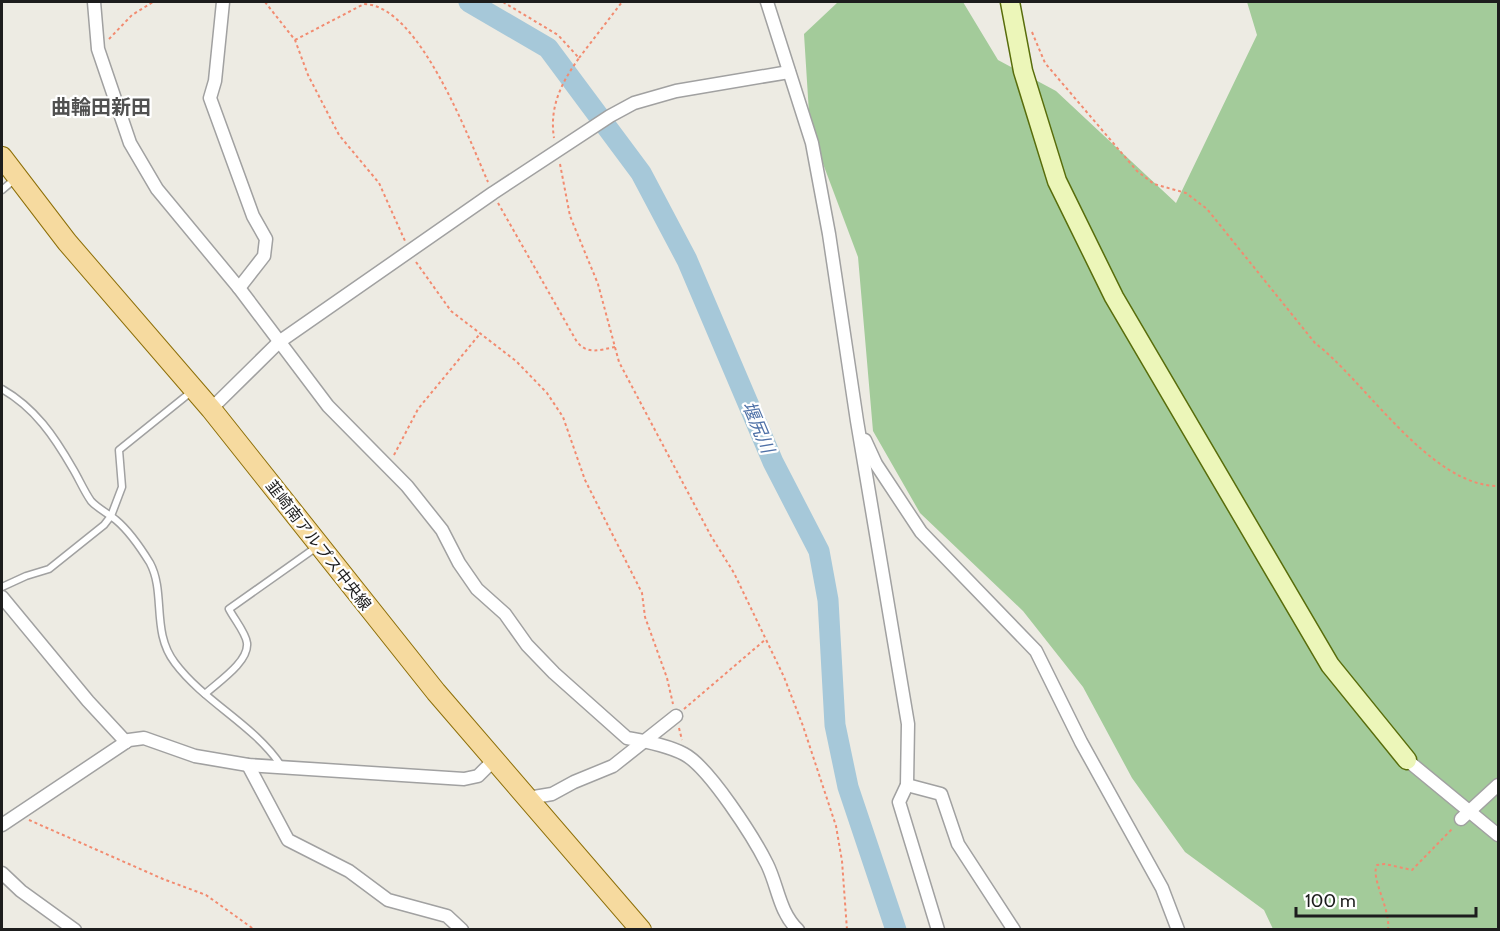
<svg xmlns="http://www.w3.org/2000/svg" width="1500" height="931" font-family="Cabin,'Noto Sans JP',sans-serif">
<rect width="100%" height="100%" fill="#edebe3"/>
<!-- forest -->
<path fill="#a3cb9a" d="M838 2H963L998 60 1056 91 1176 203 1257 35 1247 2H1498V929H1273L1264 910 1185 852 1132 778 1083 687 1023 611 920 513 873 431 858 257 810 129 804 34Z"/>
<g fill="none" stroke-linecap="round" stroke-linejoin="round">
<!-- river -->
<path stroke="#a6c8d9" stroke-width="21" d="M469 2 548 48 641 173 687 260 773 462 819 551 828 600 835 725 848 787 896 930"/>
<!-- lane casing -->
<g stroke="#a1a1a1" stroke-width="9">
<g id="lane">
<path d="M2 190 16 178"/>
<path d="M2 389C35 408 54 436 73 469 79 479 84 491 91 501 97 508 109 514 116 520 128 530 142 550 150 563 166 593 151 632 175 663 205 703 255 725 282 767"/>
<path d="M2 587 26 576 49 569 104 525 111 516 122 487 119 450 191 392"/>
<path d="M205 694C218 682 249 662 247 643 246 633 234 619 229 609L318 546"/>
</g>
</g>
<!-- street casing -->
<g stroke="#a1a1a1" stroke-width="15">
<g id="street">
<path d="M94 2 98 49 130 143 157 189 239 288 328 406 407 486 442 530 459 563 477 589 505 614 527 645 554 673 627 738C645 741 667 745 684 754 709 767 754 838 767 864 778 886 779 912 798 930"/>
<path d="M223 2 215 81 210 98 253 216 266 239 264 256 239 288"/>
<path d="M767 2 812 143 829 234 857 421 908 724 907 785 899 802 938 930"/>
<path d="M211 409 279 342 493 193 610 116 634 103 676 91 789 72"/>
<path d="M865 440 876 464 921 532 1036 651 1081 742 1162 888 1178 930"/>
<path d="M2 597 88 701 126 742"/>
<path d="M1407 760 1498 835"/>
<path d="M248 765 288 840 349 871 388 900 447 916 462 930"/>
<path d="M907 785 941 794 958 844 1014 930"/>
<path d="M528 798 552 794 574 782 613 766 676 716"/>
<path d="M1461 819 1498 785"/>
<path d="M2 825 129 740 144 738 195 756 248 765 464 779 478 776 494 760"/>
<path d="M2 873 21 891 75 930"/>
</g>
</g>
<!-- secondary casing -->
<g stroke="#586d0b" stroke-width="21">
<path id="secondary" d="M1010 2 1023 71 1057 181 1114 297 1330 665 1407 760"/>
</g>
<!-- primary casing -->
<g stroke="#8d6f08" stroke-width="22">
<path id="primary" d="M2 157 67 242 211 409 436 692 641 930"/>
</g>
<!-- path -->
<g stroke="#f28b70" stroke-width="2" stroke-dasharray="3 3" stroke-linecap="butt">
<path d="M265 2 295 40 308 75 339 135 379 183 405 241"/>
<path d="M503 2 558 35 579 58C562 82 549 106 554 138"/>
<path d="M1032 32 1045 63 1137 171 1154 184 1186 193 1207 209 1315 343C1366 382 1430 486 1498 486"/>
<path d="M109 39 132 15 153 2"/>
<path d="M295 40 364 4C419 5 468 137 488 182"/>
<path d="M579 58 622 2"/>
<path d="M560 164 570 216 598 284 619 362 711 536 734 573 784 677 803 726 836 826 842 861 847 930"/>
<path d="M498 203 577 342C588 355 599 350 615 347"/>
<path d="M416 262 451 311 516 361 547 393 563 417 585 480 642 593 645 617 667 678 673 704"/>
<path d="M394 455 418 409 479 335"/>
<path d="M684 709 766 639"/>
<path d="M679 728 682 740"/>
<path d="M29 820 163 879 206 895 255 930"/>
<path d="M1388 930C1391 909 1370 878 1377 865L1385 864 1412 870 1453 828"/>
</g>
<!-- lane -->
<use href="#lane" stroke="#fff" stroke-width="6"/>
<!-- street -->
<use href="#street" stroke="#fff" stroke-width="12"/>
<!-- secondary -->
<use href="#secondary" stroke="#ecf6b9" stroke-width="18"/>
<!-- primary -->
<use href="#primary" stroke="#f6da9f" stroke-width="20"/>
</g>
<g text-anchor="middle" stroke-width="4.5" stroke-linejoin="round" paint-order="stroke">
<!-- street labels -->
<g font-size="16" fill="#1d1d1d" stroke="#fff">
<text transform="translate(319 545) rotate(52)" y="6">韮崎南アルプス中央線</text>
</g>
<!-- water labels -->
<g font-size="18" font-style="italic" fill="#4f71a7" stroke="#fff">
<text transform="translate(758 427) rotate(67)" y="6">堰尻川</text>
</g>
<!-- quarter labels -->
<g font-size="20" font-weight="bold" fill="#505050" stroke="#fff">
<text x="101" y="114">曲輪田新田</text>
</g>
</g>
<!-- border -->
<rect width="1500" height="931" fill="none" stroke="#1d1d1d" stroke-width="6"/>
<!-- scale -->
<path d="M1296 907v9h180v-9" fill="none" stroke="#1d1d1d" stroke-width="3"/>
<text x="1305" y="907" font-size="18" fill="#1d1d1d" stroke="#ffffff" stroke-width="4.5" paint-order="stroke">100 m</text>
</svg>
